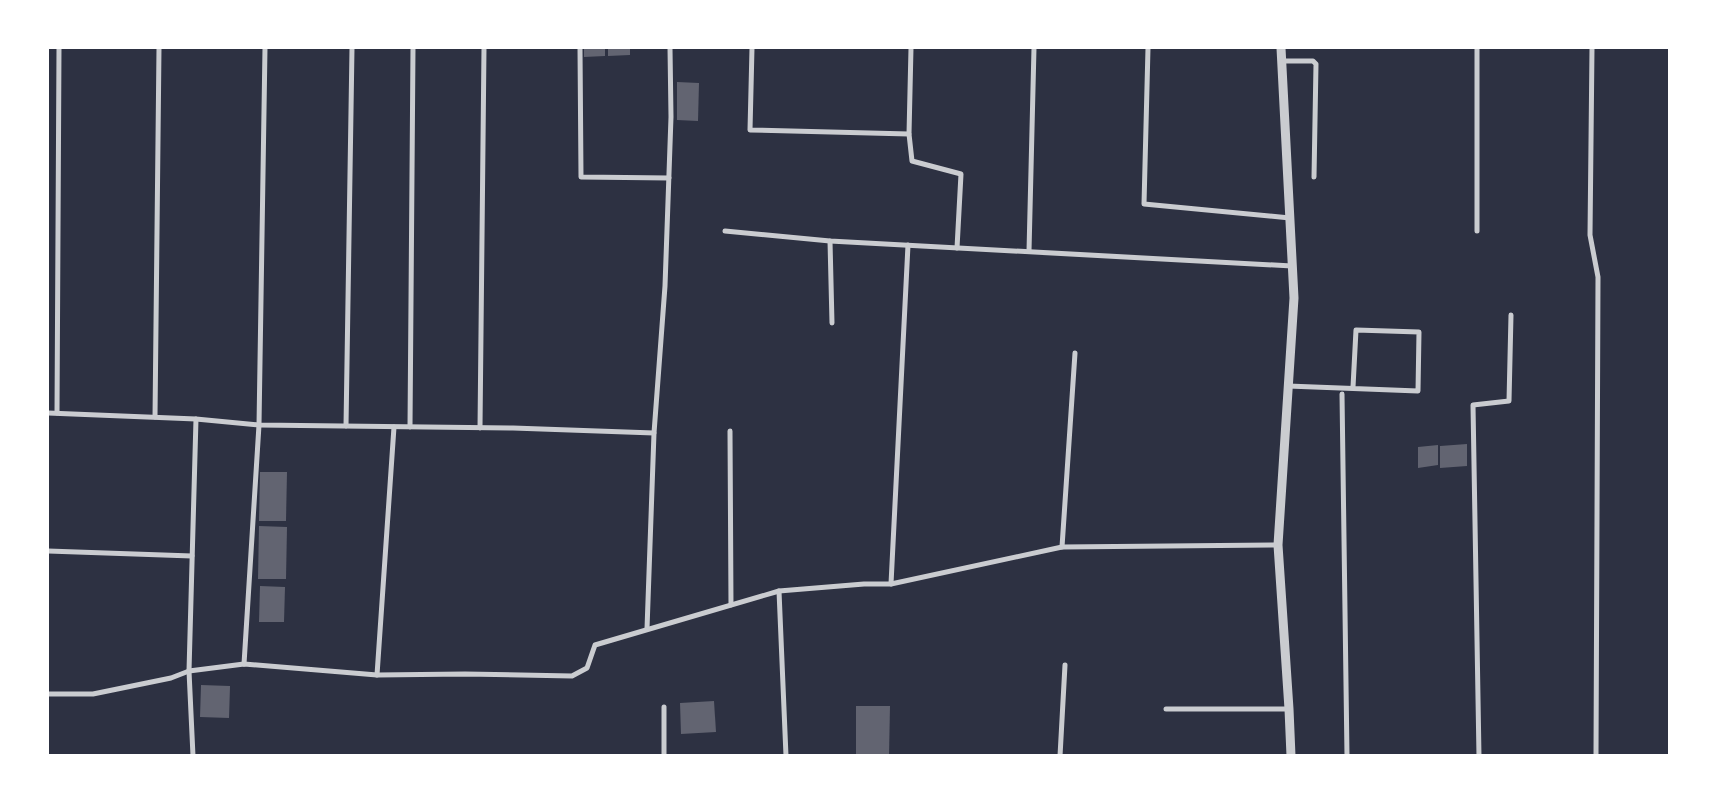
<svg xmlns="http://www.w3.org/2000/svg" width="1717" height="803" font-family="Lato,sans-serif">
<rect width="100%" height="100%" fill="#2d3142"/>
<!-- building -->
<g fill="#626471">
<path d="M584 48H605V56L584 57Z"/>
<path d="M608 48H630V55L608 56Z"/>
<path d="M677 82 699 83 698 121 677 120Z"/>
<path d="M1467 444V466L1440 468V446Z"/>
<path d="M1438 445V465L1418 468V447Z"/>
<path d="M260 472H287L286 521H259Z"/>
<path d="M259 526 287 527 286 579H258Z"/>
<path d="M260 586 285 587 284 622H259Z"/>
<path d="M201 685 230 686 229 718 200 717Z"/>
<path d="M714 701 716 732 681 734 680 703Z"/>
<path d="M856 706H890L889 756H856Z"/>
</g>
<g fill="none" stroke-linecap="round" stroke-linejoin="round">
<!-- minor -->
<g stroke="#caccd0" stroke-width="5">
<path d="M580 48 581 177 669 178"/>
<path d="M752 48 750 130 909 134"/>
<path d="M911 48 909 134 912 161 961 174 957 248"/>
<path d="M1148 48 1144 204 1290 218"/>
<path d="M1592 48 1590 235 1598 277 1596 756"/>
<path d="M1281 61H1313L1316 64 1314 177"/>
<path d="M725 231 830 241 1292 266"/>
<path d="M1477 231V48"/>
<path d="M830 241 832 323"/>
<path d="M1029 251 1034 48"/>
<path d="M1288 386 1418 391 1419 332 1356 330 1353 387"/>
<path d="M1342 394 1347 756"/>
<path d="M48 413 196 419 259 425 513 428 654 433"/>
<path d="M57 413 59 48"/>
<path d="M155 417 159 48"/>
<path d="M346 426 352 48"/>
<path d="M410 427 413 48"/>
<path d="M480 428 484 48"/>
<path d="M730 431 731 605"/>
<path d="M1062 547 1075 353"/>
<path d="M48 551 192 556"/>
<path d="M891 584 908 245"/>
<path d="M779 591 786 756"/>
<path d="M647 629 654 433 665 286 671 117 670 48"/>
<path d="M244 664 259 425 265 48"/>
<path d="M377 675 394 427"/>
<path d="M48 694H93L171 678 189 671 244 664 377 675 465 674 572 676 587 668 595 645 779 591 864 584H891L1062 547 1278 545"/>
<path d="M664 707V756"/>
<path d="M1166 709H1289"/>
<path d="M193 756 189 671 196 419"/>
<path d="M1060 756 1065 665"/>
<path d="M1479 756 1473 405 1509 401 1511 315"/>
</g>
<!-- tertiary -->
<path stroke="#caccd0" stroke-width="9" d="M1281 48 1294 298 1278 545 1289 709 1291 756"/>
</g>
<!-- border -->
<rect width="1717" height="803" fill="none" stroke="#ffffff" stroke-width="98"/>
</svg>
